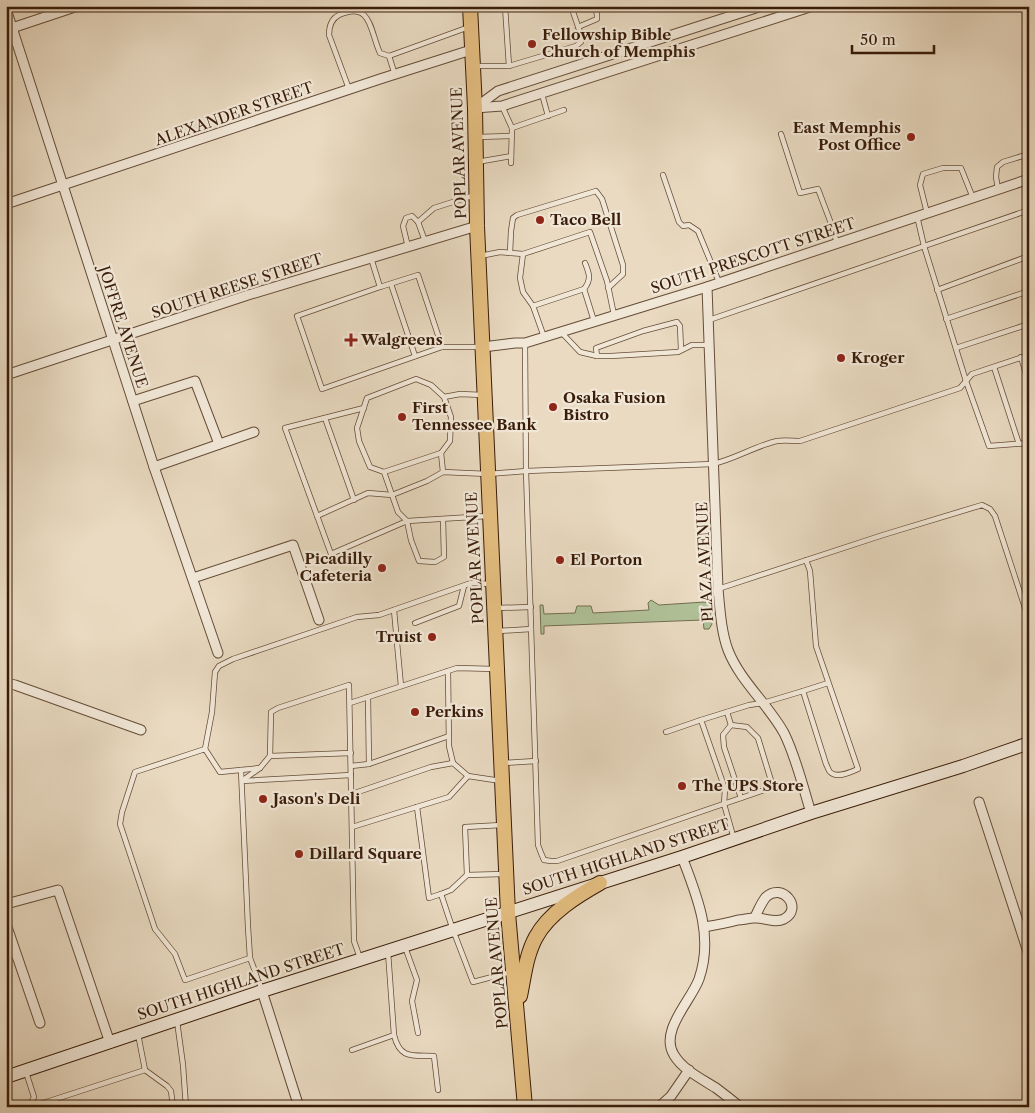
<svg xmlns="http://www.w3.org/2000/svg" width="1035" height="1113" font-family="'Libre Caslon Text',serif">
<rect width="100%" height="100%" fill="#e9dac1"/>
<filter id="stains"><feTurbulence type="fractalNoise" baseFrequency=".004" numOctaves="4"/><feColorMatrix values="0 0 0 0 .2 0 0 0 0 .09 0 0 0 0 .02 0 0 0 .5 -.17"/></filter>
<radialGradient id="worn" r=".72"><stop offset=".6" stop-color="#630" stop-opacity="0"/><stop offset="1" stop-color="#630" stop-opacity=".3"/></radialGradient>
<!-- green -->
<path fill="#b0c198" stroke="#746e50" d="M651 600 659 605 705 602 710 605 712 624 709 629H704L703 620 544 626V634H541L540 605H543L544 614 575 613 577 606H591L593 613 649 610 648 603Z"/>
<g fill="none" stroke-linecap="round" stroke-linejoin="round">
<!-- lane casing -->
<g stroke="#654c37" stroke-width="6">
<g id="lane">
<path d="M380 6V8L389 9 397 6"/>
<path d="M505 6 509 66"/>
<path d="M578 27 597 19V15L595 6"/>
<path d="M389 56 395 75"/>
<path d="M476 66H509L576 46 581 42 582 38 571 6"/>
<path d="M349 89 329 35C329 26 331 19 339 15 372 0 370 32 380 53L389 56 469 27"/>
<path d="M542 94 548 116"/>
<path d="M502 106 512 128 564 110"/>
<path d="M781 134 800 193 818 189 832 226 837 243"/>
<path d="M478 137 511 136"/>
<path d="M477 162 511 156"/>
<path d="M511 163 512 128"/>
<path d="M663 175 679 222 683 226 689 225 698 231 719 282"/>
<path d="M1026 181 1029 191"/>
<path d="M998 189 996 177 997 167 1003 162 1029 154"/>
<path d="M927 213 920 185 923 174 943 168H961L973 198"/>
<path d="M917 216 924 246 966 381 989 446 1029 443"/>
<path d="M418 222 434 208 475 195"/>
<path d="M408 247 403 226 406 218 412 216 418 222 425 241"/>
<path d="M510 253 511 231 513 218 517 215 596 191 602 199 623 265V274L608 288"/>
<path d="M523 254 520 278 523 292 533 306"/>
<path d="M480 256 500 252 523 254 590 232 607 281 614 315"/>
<path d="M371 258 380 287 297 316 322 389 442 347H481"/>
<path d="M391 284 415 356"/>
<path d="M380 287 418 275 442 347"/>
<path d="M584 289C592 279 589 273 585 263"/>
<path d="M937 290 1029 256"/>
<path d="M946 319 1029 291"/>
<path d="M709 320 1029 210"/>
<path d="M562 333 580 352 597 356H611L678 352 692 345H710"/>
<path d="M544 337 533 306 584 289 594 321"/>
<path d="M525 343 526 471 538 845 541 853 544 860 551 861H557L773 787 758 738 747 727 731 725 727 712"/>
<path d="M956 348 1029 324"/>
<path d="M597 356 596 348 643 331 677 322 680 326 681 350"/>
<path d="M1021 357 1029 384"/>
<path d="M994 367 1019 444"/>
<path d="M444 397 460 394 483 395"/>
<path d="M364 408 285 428 331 554 407 521 488 516"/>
<path d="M325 418 354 500"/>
<path d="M384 472 441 453"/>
<path d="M317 516 368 493 392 495 427 481 443 472 488 474 526 471 713 464C735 459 755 446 777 441 784 440 793 441 800 441L939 395 960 388 972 374 1029 355"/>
<path d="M443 519 444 557 435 562 419 561 411 540 407 521 398 512 384 472 370 467 359 441 357 428 367 398 416 379 431 385 444 397 451 417 450 441 441 453 443 472"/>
<path d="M718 589 883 535 982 505 990 509 995 516 1029 620"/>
<path d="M497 608 531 607"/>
<path d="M394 610 401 686"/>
<path d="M415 623 459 606 464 586"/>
<path d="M498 631 531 629"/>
<path d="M448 671 449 746 453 763 468 776 501 781"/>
<path d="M803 691 828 683"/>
<path d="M368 697 369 764 449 736"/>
<path d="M350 703 457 668 495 669"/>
<path d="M731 725 723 735 724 747 741 798"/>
<path d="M666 732 701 720"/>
<path d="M205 749 212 712 215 672 219 666 233 659 357 617 379 615 471 583 491 584"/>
<path d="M351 753 270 756 271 712 278 708 349 685 354 941 360 958"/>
<path d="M502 763 536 761"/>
<path d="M351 766 369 764"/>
<path d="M241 770 248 927 250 958 262 990"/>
<path d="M243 780 260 768 270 756"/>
<path d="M242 781 351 775"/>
<path d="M352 794 431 767 453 763"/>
<path d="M417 807 429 898 441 894"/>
<path d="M502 825 465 827 467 875 503 874"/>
<path d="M352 827 449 797 468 776"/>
<path d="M734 839 724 804 725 789 701 720 749 705 763 703 803 691 826 764C828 767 828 770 830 772 837 779 851 772 858 769L816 646 810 571 806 560"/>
<path d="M467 875 451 890 441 894 453 930 473 982 511 972"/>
<path d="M405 947 417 980 412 1001 418 1033"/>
<path d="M250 958 185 980 175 954 155 929 120 824 122 812 135 772 205 749 220 772 260 768"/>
<path d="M177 1021 183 1065 186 1107"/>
<path d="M138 1034 145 1070 167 1086 171 1091 173 1107"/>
<path d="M394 1035C400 1060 413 1055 434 1056L438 1090"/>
<path d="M352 1050 394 1035 388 952"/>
<path d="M26 1072 34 1097 29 1107"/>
<path d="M31 1107 145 1070"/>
</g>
</g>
<!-- street casing -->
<g stroke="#654c37" stroke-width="11">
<g id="street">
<path d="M6 9 154 467 218 653"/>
<path d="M6 30 78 6"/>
<path d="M475 108 502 106 813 6"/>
<path d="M475 108 498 91 762 6"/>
<path d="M6 204 380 79 471 50"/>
<path d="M707 287 718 589C720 609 721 631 728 650 740 681 768 704 784 733 796 757 803 787 811 813"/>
<path d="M483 347 515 343H525L707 287 1029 179"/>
<path d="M6 375 248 295 477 226"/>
<path d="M133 401 195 381 219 444"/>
<path d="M154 467 254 432"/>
<path d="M193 578 293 545 319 620"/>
<path d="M6 683 15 685 141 730"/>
<path d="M979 802 1029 955"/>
<path d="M682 857C697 896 714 936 699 979 691 1001 659 1031 674 1055 683 1070 702 1079 716 1088 724 1094 732 1100 740 1107"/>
<path d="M6 904 58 890 110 1043"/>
<path d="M6 924 40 1023"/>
<path d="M704 927C716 925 727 923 738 920 743 920 749 918 754 918 764 917 774 924 784 919 804 908 782 882 766 897 761 903 758 911 755 917"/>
<path d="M262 991 299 1107"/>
<path d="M659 1107 671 1096 689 1070"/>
</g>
</g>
<!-- secondary casing -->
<g stroke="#391c09" stroke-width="14">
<path id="secondary" d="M6 1077 262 991 682 857 811 813 963 766 1029 743"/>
</g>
<!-- primary casing -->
<g stroke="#391c09" stroke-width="16">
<g id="primary">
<path d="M470 6 475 108 477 226 508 913 525 1107"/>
<path d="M520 996C524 977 526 955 536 937 549 913 577 896 600 883"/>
</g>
</g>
<!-- lane -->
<use href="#lane" stroke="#f1e7d7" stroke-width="4.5"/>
<!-- street -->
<use href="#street" stroke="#f1e7d7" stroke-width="9"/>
<!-- secondary -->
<use href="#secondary" stroke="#f1e7d7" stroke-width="12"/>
<!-- primary -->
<use href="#primary" stroke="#e4bd80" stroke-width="14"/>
</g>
<!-- markers -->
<g fill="#8f2418" stroke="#f1e7d7" stroke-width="2">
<circle cx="532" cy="44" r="5"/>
<circle cx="911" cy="137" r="5"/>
<circle cx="540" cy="220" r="5"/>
<path d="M348.5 332.5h5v5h5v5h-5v5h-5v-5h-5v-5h5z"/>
<circle cx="841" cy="358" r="5"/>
<circle cx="553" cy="407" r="5"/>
<circle cx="402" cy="417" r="5"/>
<circle cx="560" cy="560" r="5"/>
<circle cx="382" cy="568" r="5"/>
<circle cx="432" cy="637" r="5"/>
<circle cx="415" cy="712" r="5"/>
<circle cx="682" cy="786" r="5"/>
<circle cx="263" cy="799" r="5"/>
<circle cx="299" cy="854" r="5"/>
</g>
<g text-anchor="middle" stroke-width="4.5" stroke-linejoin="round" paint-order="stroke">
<!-- poi labels -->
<g font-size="15" font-weight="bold" fill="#391c09" stroke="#f1e7d7" text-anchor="start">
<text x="542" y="40">Fellowship Bible<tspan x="542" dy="17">Church of Memphis</tspan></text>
<text x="901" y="133" text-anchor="end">East Memphis<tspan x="901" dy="17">Post Office</tspan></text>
<text x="550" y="225">Taco Bell</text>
<text x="361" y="345">Walgreens</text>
<text x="851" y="363">Kroger</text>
<text x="563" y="403">Osaka Fusion<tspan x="563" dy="17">Bistro</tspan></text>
<text x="412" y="413">First<tspan x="412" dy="17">Tennessee Bank</tspan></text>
<text x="372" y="564" text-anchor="end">Picadilly<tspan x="372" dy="17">Cafeteria</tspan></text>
<text x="570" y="565">El Porton</text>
<text x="422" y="642" text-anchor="end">Truist</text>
<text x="425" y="717">Perkins</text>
<text x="692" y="791">The UPS Store</text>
<text x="273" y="804">Jason's Deli</text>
<text x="309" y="859">Dillard Square</text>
</g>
<!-- street labels -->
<g font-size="15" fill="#391c09" stroke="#f1e7d7">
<text transform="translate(234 114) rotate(-19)" y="5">ALEXANDER STREET</text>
<text transform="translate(459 153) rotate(-92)" y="5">POPLAR AVENUE</text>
<text transform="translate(753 256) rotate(-18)" y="5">SOUTH PRESCOTT STREET</text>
<text transform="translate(237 286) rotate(-18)" y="5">SOUTH REESE STREET</text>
<text transform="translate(123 327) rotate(72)" y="5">JOFFRE AVENUE</text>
<text transform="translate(475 558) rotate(-93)" y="5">POPLAR AVENUE</text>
<text transform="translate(705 562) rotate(-93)" y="5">PLAZA AVENUE</text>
<text transform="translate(626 857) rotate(-18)" y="5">SOUTH HIGHLAND STREET</text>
<text transform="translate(497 963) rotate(-95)" y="5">POPLAR AVENUE</text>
<text transform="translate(241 982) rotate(-18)" y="5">SOUTH HIGHLAND STREET</text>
</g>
</g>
<!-- margin -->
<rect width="1035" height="1113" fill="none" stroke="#e9dac1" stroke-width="25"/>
<rect x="8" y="8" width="1020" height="1098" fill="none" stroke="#391c09" stroke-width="2.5"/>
<rect x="12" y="12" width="1010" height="1088" fill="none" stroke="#391c09"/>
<!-- scale -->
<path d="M852 45v8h82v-8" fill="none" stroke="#391c09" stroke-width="2.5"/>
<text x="860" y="45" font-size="15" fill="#391c09" stroke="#f1e7d7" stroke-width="4" paint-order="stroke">50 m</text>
<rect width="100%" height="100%" filter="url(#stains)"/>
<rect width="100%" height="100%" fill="url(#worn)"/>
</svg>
